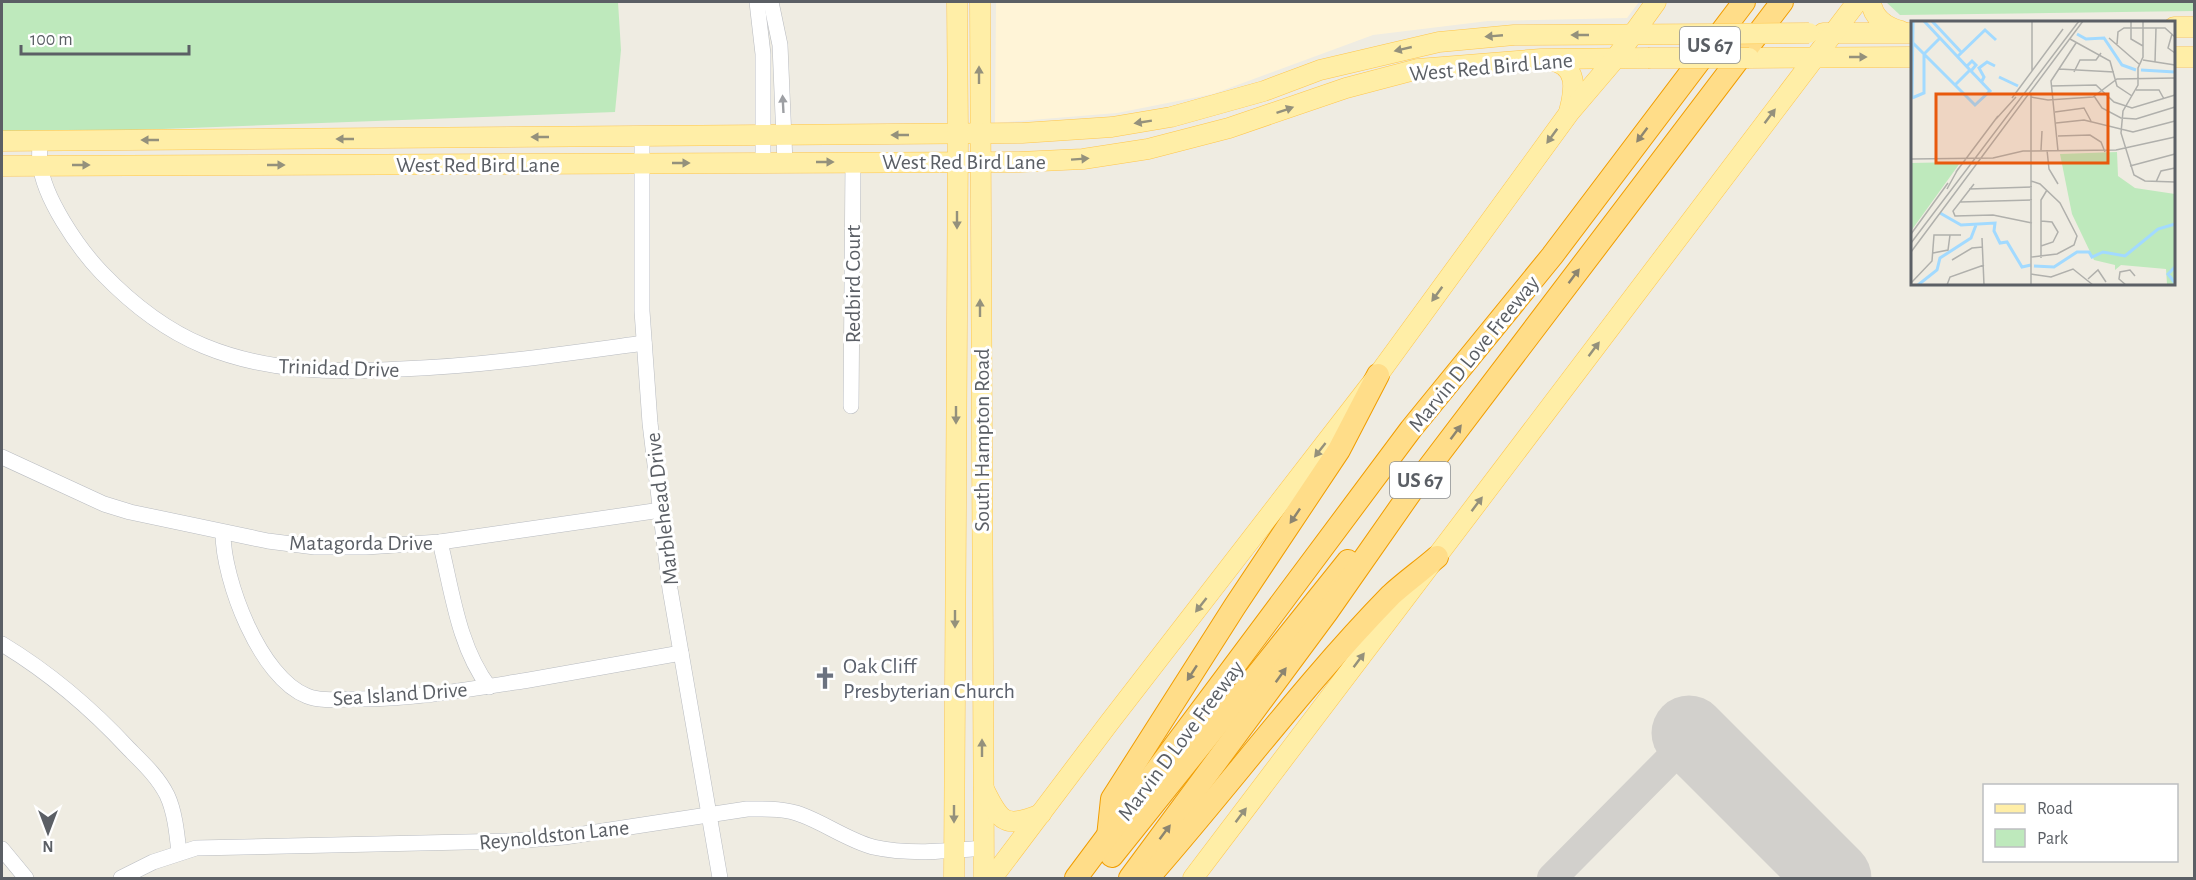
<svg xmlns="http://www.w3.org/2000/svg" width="2196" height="880" font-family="'Alegreya Sans',sans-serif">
<rect width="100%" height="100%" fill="#efece2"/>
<!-- commercial -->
<path fill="#fff4d7" d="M996 2H1639L1627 18 1488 21 1373 35 1213 94 1117 113 995 123Z"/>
<!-- green -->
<g fill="#bee9bc">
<path d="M2 2H618L621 50 615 112 2 135Z"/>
<path d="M1886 2H2194V11L1900 15Z"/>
</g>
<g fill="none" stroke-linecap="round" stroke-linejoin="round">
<!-- taxiway -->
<path stroke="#d2d0cc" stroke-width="30" d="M1552 878 1676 753 1701 745"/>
<!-- runway -->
<path stroke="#d2d0cc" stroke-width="75" d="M1689 733 1834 878"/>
<!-- minor casing -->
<g stroke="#b8bbc0" stroke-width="16">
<g id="minor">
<path d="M757 2 763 54V163"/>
<path d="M771 2 780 45 785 163"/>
<path d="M642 137V311L650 423 670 589 720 878"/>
<path d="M40 141C40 148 39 156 40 163 43 197 78 248 102 273 131 303 165 330 204 346 267 372 334 373 401 369 482 366 563 354 644 343"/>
<path d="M851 406 853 162"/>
<path d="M2 457 104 504 130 512 268 541 315 547H366L440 542 661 510"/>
<path d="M223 533C223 580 260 678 307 696 322 702 341 699 357 699 415 699 472 689 529 680 580 671 630 662 681 653"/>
<path d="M440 542C452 590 458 646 489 687"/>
<path d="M2 644C50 673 91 708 129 749 143 763 158 777 167 795 175 812 177 834 179 853"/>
<path d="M2 849 26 878"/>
<path d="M121 878 153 862 196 848 513 841 564 837 747 809C765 809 785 808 802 815 826 824 848 840 873 847 909 855 948 851 984 848"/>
</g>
</g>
<!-- major casing -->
<g stroke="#ffc64c" stroke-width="21">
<g id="major">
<path d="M980 2 984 878"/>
<path d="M1871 2C1873 18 1886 27 1901 31"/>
<path d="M2174 27H2194"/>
<path d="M1823 33H1912"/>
<path d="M2174 57H2194"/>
<path d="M1749 58 1912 57"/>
<path d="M1549 60C1579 65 1575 89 1569 112"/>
<path d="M2 141 1022 133 1112 127 1171 117 1264 91 1320 70 1439 42 1514 35 1714 34"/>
<path d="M2 166 1019 162 1083 159 1148 149 1229 128 1346 88 1418 69 1541 59 1648 58"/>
<path d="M984 789C1000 822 1005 829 1041 814"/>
<path d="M954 878 958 134 957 2"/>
<path d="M992 878 1109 723 1378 375 1569 113 1615 59 1656 2"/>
<path d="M1193 878 1857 2"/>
</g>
</g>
<!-- highway casing -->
<g stroke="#f19d00" stroke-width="24">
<g id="highway">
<path d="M1108 837 1112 799 1235 606 1339 450 1378 375"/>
<path d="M1112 856 1348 561"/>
<path d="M1076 878 1411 429 1552 256 1744 2"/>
<path d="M1130 878 1327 612 1420 479 1782 2"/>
<path d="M1148 878C1230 785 1304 684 1391 595 1405 582 1422 570 1437 557"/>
</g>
</g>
<!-- minor -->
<use href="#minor" stroke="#fff" stroke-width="15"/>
<!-- major -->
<use href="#major" stroke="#ffeea7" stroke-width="20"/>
<!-- highway -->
<use href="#highway" stroke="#ffdd89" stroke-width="22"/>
<!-- major-bridge casing -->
<g stroke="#ffc64c" stroke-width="21" stroke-linecap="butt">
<g id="major-bridge">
<path d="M1714 34 1809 33"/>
<path d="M1648 58H1749"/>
</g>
</g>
<!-- major-bridge -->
<use href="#major-bridge" stroke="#ffeea7" stroke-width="20"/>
</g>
<!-- one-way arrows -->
<defs><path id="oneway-solid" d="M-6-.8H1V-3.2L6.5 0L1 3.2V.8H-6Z" transform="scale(1.5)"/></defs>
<g fill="#94917c">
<use href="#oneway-solid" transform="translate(1580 35) rotate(180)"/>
<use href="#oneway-solid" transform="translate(1494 36) rotate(175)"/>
<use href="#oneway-solid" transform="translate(1403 49) rotate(167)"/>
<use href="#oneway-solid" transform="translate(1858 57)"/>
<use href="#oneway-solid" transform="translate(979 75) rotate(-90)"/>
<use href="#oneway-solid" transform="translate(1285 110) rotate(-19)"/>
<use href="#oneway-solid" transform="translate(1770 116) rotate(-53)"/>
<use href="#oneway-solid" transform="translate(1143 122) rotate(171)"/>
<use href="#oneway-solid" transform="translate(900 135) rotate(180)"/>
<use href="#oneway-solid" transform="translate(1552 136) rotate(126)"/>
<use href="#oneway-solid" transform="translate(540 137) rotate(180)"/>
<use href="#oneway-solid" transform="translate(345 139) rotate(180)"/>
<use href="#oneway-solid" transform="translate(150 140) rotate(180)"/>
<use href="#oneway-solid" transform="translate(1080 159) rotate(-4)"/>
<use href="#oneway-solid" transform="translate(825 162)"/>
<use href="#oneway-solid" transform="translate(681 163)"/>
<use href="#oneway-solid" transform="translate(81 165)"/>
<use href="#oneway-solid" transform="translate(276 165)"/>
<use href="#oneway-solid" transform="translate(957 220) rotate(90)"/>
<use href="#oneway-solid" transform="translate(1437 294) rotate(126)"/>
<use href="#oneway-solid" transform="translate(980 308) rotate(-90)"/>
<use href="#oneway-solid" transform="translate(1594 349) rotate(-53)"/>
<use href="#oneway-solid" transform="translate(956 415) rotate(90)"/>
<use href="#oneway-solid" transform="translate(1320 450) rotate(128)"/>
<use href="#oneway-solid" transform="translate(1477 504) rotate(-53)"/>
<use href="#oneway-solid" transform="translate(1201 605) rotate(128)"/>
<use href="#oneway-solid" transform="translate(955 619) rotate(90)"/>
<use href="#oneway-solid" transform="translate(1359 660) rotate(-53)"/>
<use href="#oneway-solid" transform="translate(982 748) rotate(-90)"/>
<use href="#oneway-solid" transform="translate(954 814) rotate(90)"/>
<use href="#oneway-solid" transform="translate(1241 815) rotate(-53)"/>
</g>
<use fill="#9d9fa3" href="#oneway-solid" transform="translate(783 104) rotate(-93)"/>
<g fill="#8c8570">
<use href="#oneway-solid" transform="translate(1642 135) rotate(127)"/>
<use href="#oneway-solid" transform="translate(1574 276) rotate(-53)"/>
<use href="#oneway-solid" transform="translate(1456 432) rotate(-53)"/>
<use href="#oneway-solid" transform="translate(1295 516) rotate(124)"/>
<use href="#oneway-solid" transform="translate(1192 673) rotate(123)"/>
<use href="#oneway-solid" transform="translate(1281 675) rotate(-54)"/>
<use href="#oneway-solid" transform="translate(1165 832) rotate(-53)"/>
</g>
<!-- icons -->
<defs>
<g id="church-bare" transform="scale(1.8)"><path d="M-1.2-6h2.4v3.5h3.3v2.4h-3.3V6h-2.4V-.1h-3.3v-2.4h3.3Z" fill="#6b7280" stroke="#fff" stroke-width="2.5" paint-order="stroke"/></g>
</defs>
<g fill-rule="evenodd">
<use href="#church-bare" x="825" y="678"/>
</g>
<g text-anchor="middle" stroke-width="6" stroke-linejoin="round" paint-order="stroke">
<!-- shield labels -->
<g fill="#fff" stroke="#8c8f93" stroke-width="1.5">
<rect x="1680" y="27" width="60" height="36" rx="4.5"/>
<rect x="1390" y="462" width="60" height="36" rx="4.5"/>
</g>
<g font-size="21" font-weight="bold" fill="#5b5f65">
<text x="1710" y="52">US 67</text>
<text x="1420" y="487">US 67</text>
</g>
<!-- street labels -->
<g font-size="22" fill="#5b5f65" stroke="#fff">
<text transform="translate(1491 66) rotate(-5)" y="8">West Red Bird Lane</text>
<text x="964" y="169">West Red Bird Lane</text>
<text x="478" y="172">West Red Bird Lane</text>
<text transform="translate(852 284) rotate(-90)" y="8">Redbird Court</text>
<text transform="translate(1473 353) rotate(-51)" y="8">Marvin D Love Freeway</text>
<text transform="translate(339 367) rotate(2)" y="8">Trinidad Drive</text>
<text transform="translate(981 440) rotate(-90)" y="8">South Hampton Road</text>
<text transform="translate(661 509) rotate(-97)" y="8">Marblehead Drive</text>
<text x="361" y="550">Matagorda Drive</text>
<text transform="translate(400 693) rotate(-4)" y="8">Sea Island Drive</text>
<text transform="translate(1180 740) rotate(-53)" y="8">Marvin D Love Freeway</text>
<text transform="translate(554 834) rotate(-6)" y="8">Reynoldston Lane</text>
</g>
<!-- worship labels -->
<g font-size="22" fill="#5b616d" stroke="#fff" text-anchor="start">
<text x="843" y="673">Oak Cliff<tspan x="843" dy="25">Presbyterian Church</tspan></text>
</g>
</g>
<!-- overview -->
<g transform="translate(1911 21)">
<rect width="264" height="264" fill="#efece2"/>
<path d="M206 131 207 155 224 167 264 173V263H256L255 248 210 244 204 249V244L183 239 161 193 149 133ZM48 141 49 142 0 210V142Z" fill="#bee9bc"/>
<path fill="none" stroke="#a2daff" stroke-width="3" d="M13 0 59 49 44 64M21 0 51 32M166 13 175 18 193 17 211 44 225 49M0 20 65 85M46 36 74 9 85 19M56 45 61 40 65 44 60 50M59 49 79 70 64 84M230 49 264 51M88 56 107 65M71 60 73 56 68 47 76 41 84 45M1 77 13 72V33L28 18M1 77 2 0M29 192 50 204 84 202 83 210 89 222 96 221 111 246 120 244M123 245 143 246 166 231H178L181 236 192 231 214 235 247 208 264 203M264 246 257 253 264 262M7 264 26 249 29 237 60 217 65 204"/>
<path fill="none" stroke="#b0b0ac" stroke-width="1.5" d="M220 0V18L232 25M232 0V36L227 47V64L212 90 210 112 223 154 234 160 264 161M261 13 257 27 264 32M198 17 228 43M159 18 199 40 206 65 221 75M206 23 207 11 213 7H254L264 16M232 39 264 44M244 41 245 7M148 48 203 51M121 50V0M163 51 169 39H185L190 32M140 65 185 64 203 81 221 87 264 74M225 69H248L253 78M120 72V264M183 75 191 87 210 97 225 98 264 86M120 76 137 79 182 76 206 58 264 57M101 77 152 8M144 91 173 87 180 100M85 98 105 76M145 102 173 99 222 111 264 100M147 115 179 114 190 121 194 131M130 129 131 110M136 129 138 148 147 163M147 130 140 60 165 22M0 138 82 137 112 130 205 129 264 116M219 145 264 133M45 151 87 95M245 161 250 150 264 147M63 163 42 190 44 195 82 194 121 202M36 168 47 148M58 168 121 166M49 181 121 179M0 213 37 162M71 217 73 264M0 222 168 0M130 225 142 221 147 211 141 201 130 200M0 231 172 0M22 232 37 229 39 214M120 236 146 233 163 224 166 215 149 182 129 163 120 160M130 237V179L136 169M41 239 61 227 72 226M120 253 140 256 162 248 182 264M177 258 187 249 195 261M0 262 21 240 23 214H50M36 264 39 256 73 244M215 264 208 258 209 251 219 249 224 255"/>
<path fill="#e8590c" fill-opacity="0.15" stroke="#e8590c" stroke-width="3" d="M25 73H197V142H25Z"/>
<rect width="264" height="264" fill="none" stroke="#5b5f65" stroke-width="3"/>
</g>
<!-- border -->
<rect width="2196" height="880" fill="none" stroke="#5b5f65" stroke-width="6"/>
<!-- legend -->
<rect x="1983" y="784" width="195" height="78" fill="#ffffff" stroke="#bdbfc1" stroke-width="1.5"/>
<rect x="1995" y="804" width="30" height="9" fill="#ffeea7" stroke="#bdbfc1" stroke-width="1.5"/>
<text x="2037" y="814" font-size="18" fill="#5b5f65">Road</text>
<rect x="1995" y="829" width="30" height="18" fill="#bee9bc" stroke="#bdbfc1" stroke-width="1.5"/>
<text x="2037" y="844" font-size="18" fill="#5b5f65">Park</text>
<!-- north arrow -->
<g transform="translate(48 832) rotate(180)" stroke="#ffffff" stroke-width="4.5" paint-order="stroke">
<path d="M0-4.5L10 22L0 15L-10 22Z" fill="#5b5f65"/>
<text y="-9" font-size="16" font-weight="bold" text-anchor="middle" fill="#5b5f65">N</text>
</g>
<!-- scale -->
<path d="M21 45v9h168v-9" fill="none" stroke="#5b5f65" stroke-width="3"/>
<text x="30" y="45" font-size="18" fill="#5b5f65" stroke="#ffffff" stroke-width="4.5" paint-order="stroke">100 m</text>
</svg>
